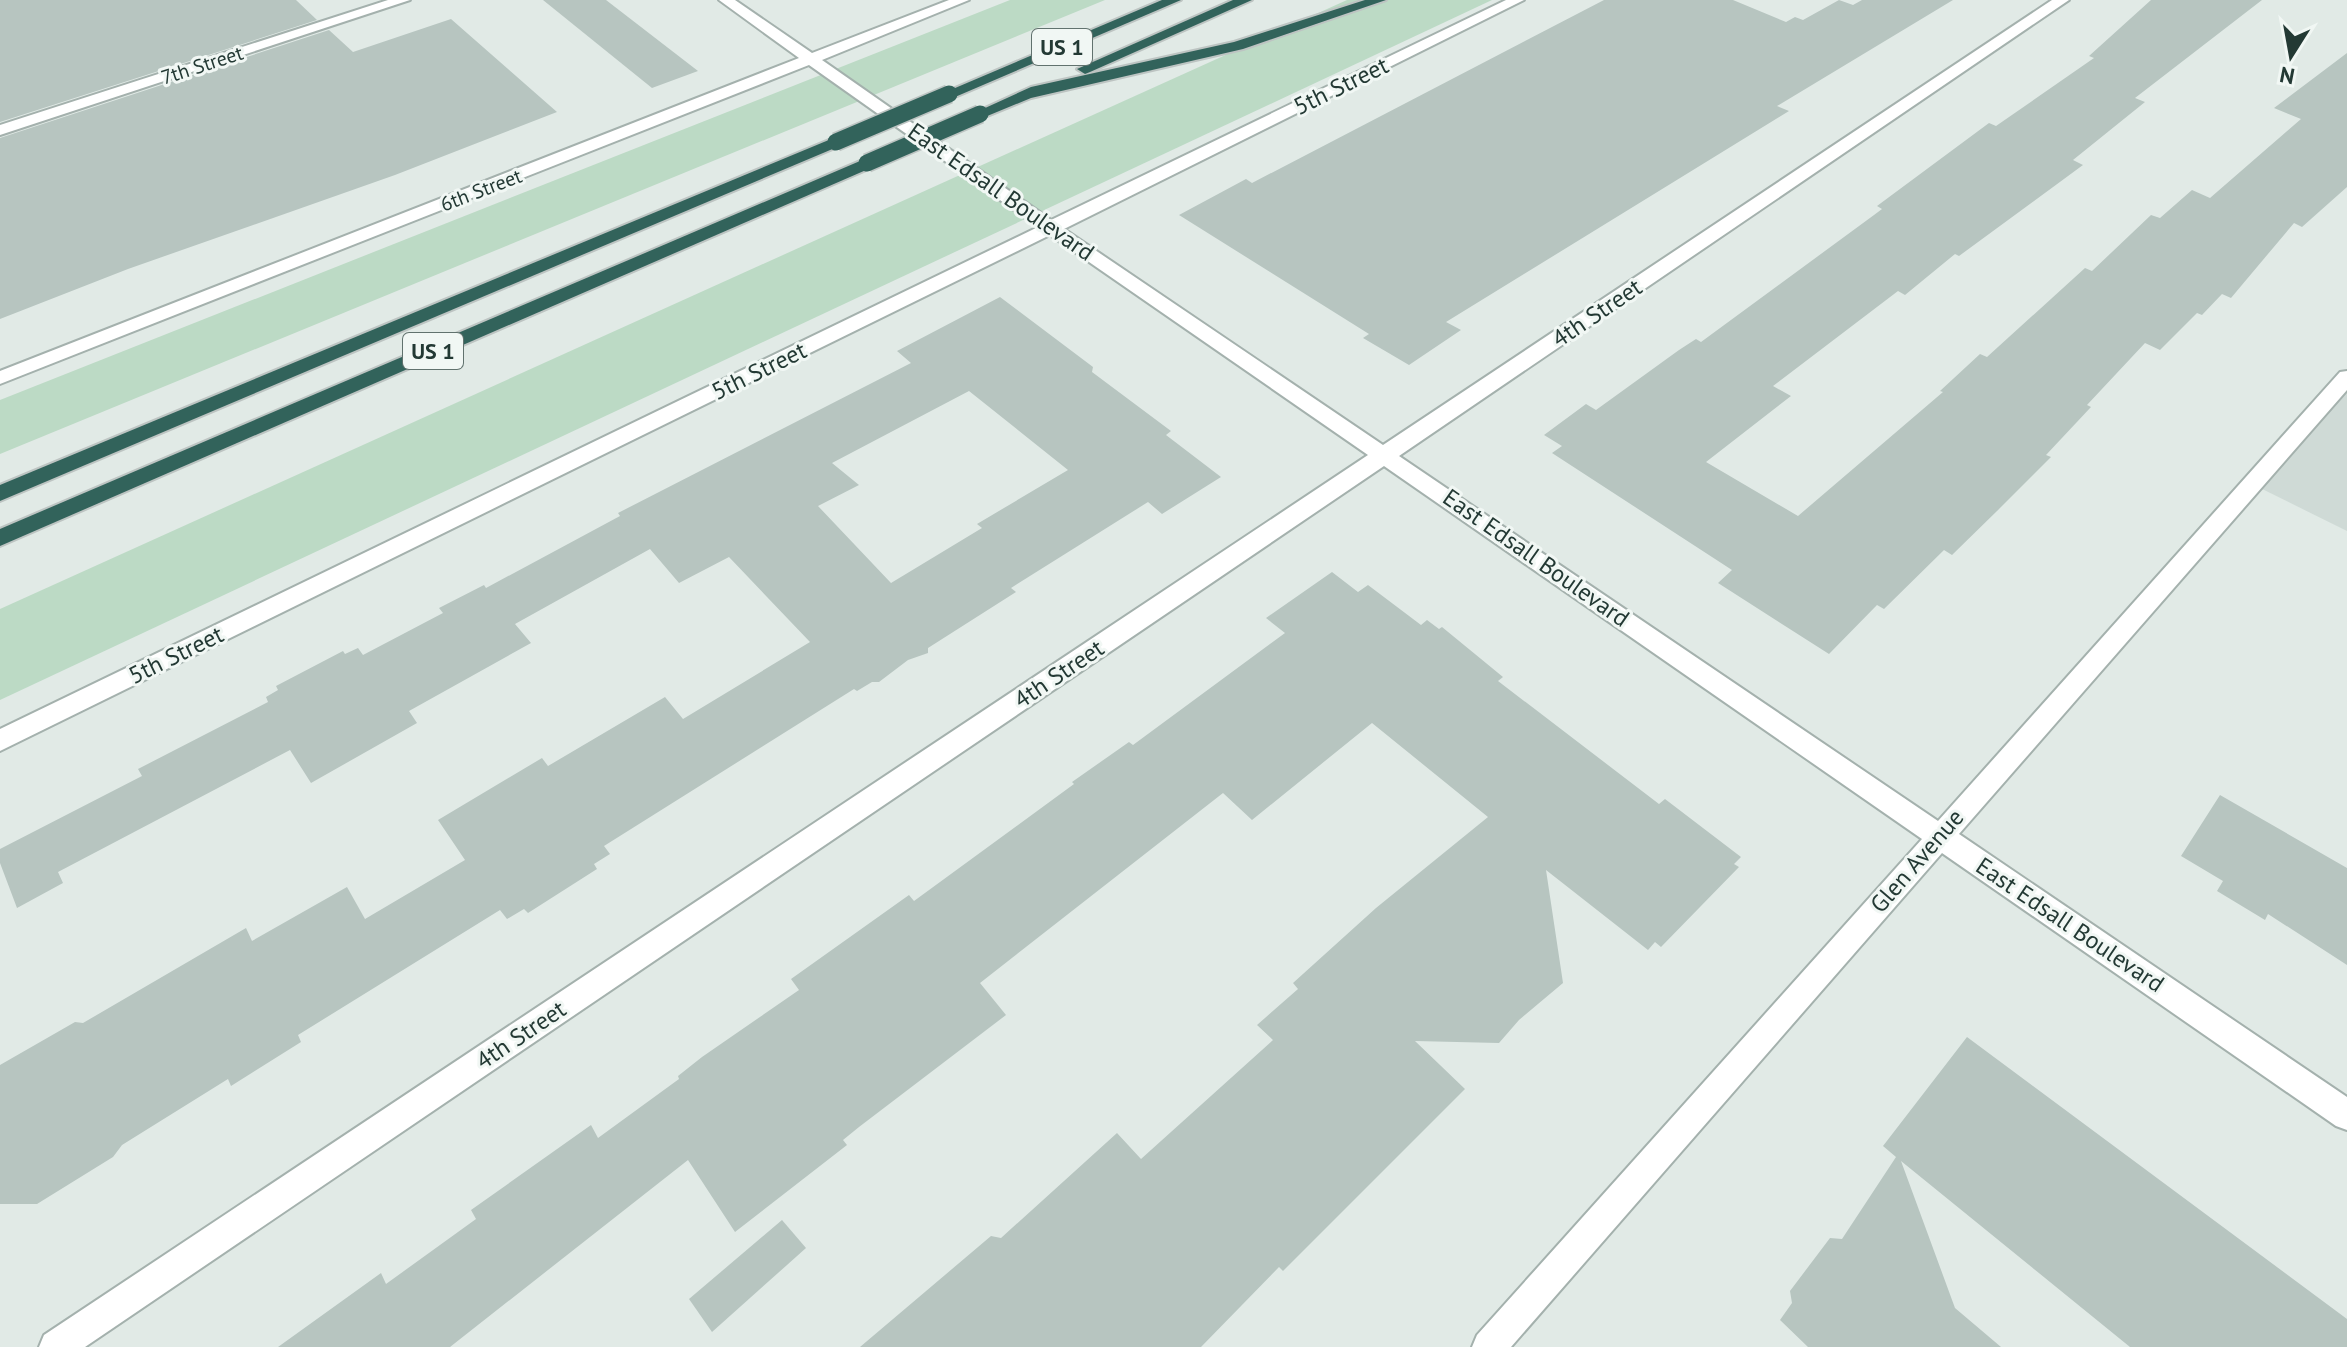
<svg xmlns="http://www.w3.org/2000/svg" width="2347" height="1347" font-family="'PT Sans',sans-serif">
<rect width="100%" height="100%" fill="#e1eae6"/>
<!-- built -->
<path fill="#cfdad6" d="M2347 377V531L2252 484Z"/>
<!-- green -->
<g fill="#bcdac5">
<path d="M1010 0H1105L0 454V400Z"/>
<path d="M1347 0H1492L0 700V609Z"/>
</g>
<!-- building -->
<g fill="#b7c5c0" fill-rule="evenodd">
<path d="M0 0H296L317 20 0 122Z"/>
<path d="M543 0H606L698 71 652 88Z"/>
<path d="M1604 0H1733L1786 22 1795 17 1803 20 1839 0 1853 5 1862 0H1953L1777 106 1789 111 1446 322 1461 330 1409 365 1363 338 1369 334 1179 215 1246 179 1252 183Z"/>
<path d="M2151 0H2262L2135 98 2145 102 2073 160 2083 165 1959 256 1955 254 1905 295 1898 291 1773 386 1791 396 1706 462 1798 516 1943 392 1940 391 1980 354 1987 357 2085 268 2092 271 2151 215 2160 218 2192 190 2210 198 2301 119 2274 108 2347 53V187L2302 227 2294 223 2231 298 2222 294 2202 315 2197 313 2160 350 2145 343 2087 405 2091 407 2046 455 2051 457 1997 511 1952 555 1944 550 1884 609 1877 605 1829 654 1718 583 1732 570 1552 453 1562 446 1544 435 1586 404 1596 410 1679 350 1696 339 1701 342 1874 215 1882 209 1877 206 1989 123 1996 126 2094 58 2089 56Z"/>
<path d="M451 19 557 112 395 175 128 269 0 319V138L329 30 353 52Z"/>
<path d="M1000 297 1093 367 1092 372 1171 431 1166 435 1221 477 1162 514 1148 502 1011 588 1016 592 928 648V653L908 660 879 682H872L857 691 854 689 604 846 610 854 594 864 597 869 528 913 524 909 507 919 500 910 298 1035 301 1042 231 1086 228 1079 122 1145 113 1157 37 1204H0V1065L75 1022 83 1023 246 928 252 941 347 887 365 919 465 860 438 820 542 758 548 766 665 697 683 719 810 642 729 557 679 583 650 549 515 624 531 643 409 711 417 723 311 783 290 750 58 872 63 883 17 908 0 863V849L142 776 138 769 268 702 266 697 278 690 276 686 343 651 345 654 358 648 363 655 443 613 439 608 484 585 486 588 620 516 618 513 911 363 897 351ZM969 391 1068 470 977 524 982 528 891 583 818 506 859 485 832 463Z"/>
<path d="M1332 572 1358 592 1368 585 1421 625 1427 620 1439 629 1442 627 1503 677 1498 681 1659 804 1665 799 1741 857 1734 864 1739 867 1661 947 1655 942 1648 950 1546 870 1563 983 1519 1020 1499 1043 1415 1041 1465 1089 1283 1271 1279 1267 1201 1347H860L991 1236 1001 1238 1117 1133 1141 1159 1273 1040 1257 1025 1298 989 1293 983 1376 908 1488 817 1372 723 1252 820 1223 793 980 983 1006 1015 859 1127 843 1140 847 1145 735 1232 688 1160 450 1347H278L381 1273 386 1284 476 1219 471 1210 591 1125 598 1138 679 1079 678 1076 702 1057 799 990 791 979 909 895 914 901 1074 784 1072 782 1129 742 1133 745 1285 633 1266 618Z"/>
<path d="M2220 795 2347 868V965L2268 914 2265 920 2217 891 2223 881 2181 856Z"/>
<path d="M1967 1037 2347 1319V1347H2130L1901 1161 1955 1308 2001 1347H1808L1780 1320 1792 1303 1790 1291 1830 1238 1842 1239 1896 1157 1883 1146Z"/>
<path d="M782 1220 806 1248 712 1332 689 1299Z"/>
</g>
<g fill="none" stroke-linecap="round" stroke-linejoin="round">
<!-- minor casing -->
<g stroke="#a4b1ad" stroke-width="4">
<g id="minor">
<path d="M388 0H410L0 135V125Z"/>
<path d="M719 0H735L812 53 949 0H969L822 60 1051 220 1506 0H1524L1064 229 1383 445 2052 0H2069L1399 456 1938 821 2340 372 2347 371V390L1959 834 2347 1097V1130L2336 1126 1942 853 1511 1347H1472L1477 1335 1922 839 1384 466 85 1347H39L44 1335 1368 455 1050 235 0 751V729L1038 227 809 65 0 384V371L799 58Z"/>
</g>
</g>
<!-- motorway casing -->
<g stroke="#bdc4c2" stroke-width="4">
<g id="motorway">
<path d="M1162 0H1181L955 97H943L941 94Z"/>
<path d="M1233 0H1252L1090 72 1085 74 1077 69Z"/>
<path d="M1365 0H1386L1243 49 1031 98 980 119 972 114 1031 87 1234 42Z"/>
<path d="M836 137 842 139 844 142 842 145 0 501V485Z"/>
<path d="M867 158 873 159 875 163 873 167 0 546V529Z"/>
</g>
</g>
<!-- minor -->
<use href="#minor" fill="#fff" fill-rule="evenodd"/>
<!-- motorway -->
<use href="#motorway" fill="#32635b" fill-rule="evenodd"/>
<!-- motorway-bridge casing -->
<g stroke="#bdc4c2" stroke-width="20" stroke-linecap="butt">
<g id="motorway-bridge">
<path d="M836 142 949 94"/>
<path d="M867 163 980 114"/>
</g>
</g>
<!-- motorway-bridge -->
<use href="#motorway-bridge" stroke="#32635b" stroke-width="17"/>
</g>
<g text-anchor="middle" stroke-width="6" stroke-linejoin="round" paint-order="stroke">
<!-- far-street labels -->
<g font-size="20" fill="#233934" stroke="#f1f7f4">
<text transform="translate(202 65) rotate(-18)" y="7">7th Street</text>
<text transform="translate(481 190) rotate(-21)" y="7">6th Street</text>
</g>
<!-- shield labels -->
<g fill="#f1f7f4" stroke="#61726e" stroke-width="2">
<rect x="1032" y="29" width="60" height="36" rx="6"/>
<rect x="403" y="333" width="60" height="36" rx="6"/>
</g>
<g font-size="22" font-weight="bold" fill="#233934">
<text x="1062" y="55">US 1</text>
<text x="433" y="359">US 1</text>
</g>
<!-- street labels -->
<g font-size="24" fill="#233934" stroke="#f1f7f4">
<text transform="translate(1341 86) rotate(-26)" y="8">5th Street</text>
<text transform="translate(1001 192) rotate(35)" y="8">East Edsall Boulevard</text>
<text transform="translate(1597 313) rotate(-34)" y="8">4th Street</text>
<text transform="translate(759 371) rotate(-26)" y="8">5th Street</text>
<text transform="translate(1536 558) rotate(35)" y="8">East Edsall Boulevard</text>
<text transform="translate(176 655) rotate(-26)" y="8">5th Street</text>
<text transform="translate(1059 674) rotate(-34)" y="8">4th Street</text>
<text transform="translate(1917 861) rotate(-49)" y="8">Glen Avenue</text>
<text transform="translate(2070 925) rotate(34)" y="8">East Edsall Boulevard</text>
<text transform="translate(521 1035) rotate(-34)" y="8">4th Street</text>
</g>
</g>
<!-- north arrow -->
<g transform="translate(2291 56) rotate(191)" stroke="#f1f7f4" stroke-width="6" paint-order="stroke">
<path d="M0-6L14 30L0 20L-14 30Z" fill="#233934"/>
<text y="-12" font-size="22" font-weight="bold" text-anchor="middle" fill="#233934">N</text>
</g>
</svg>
